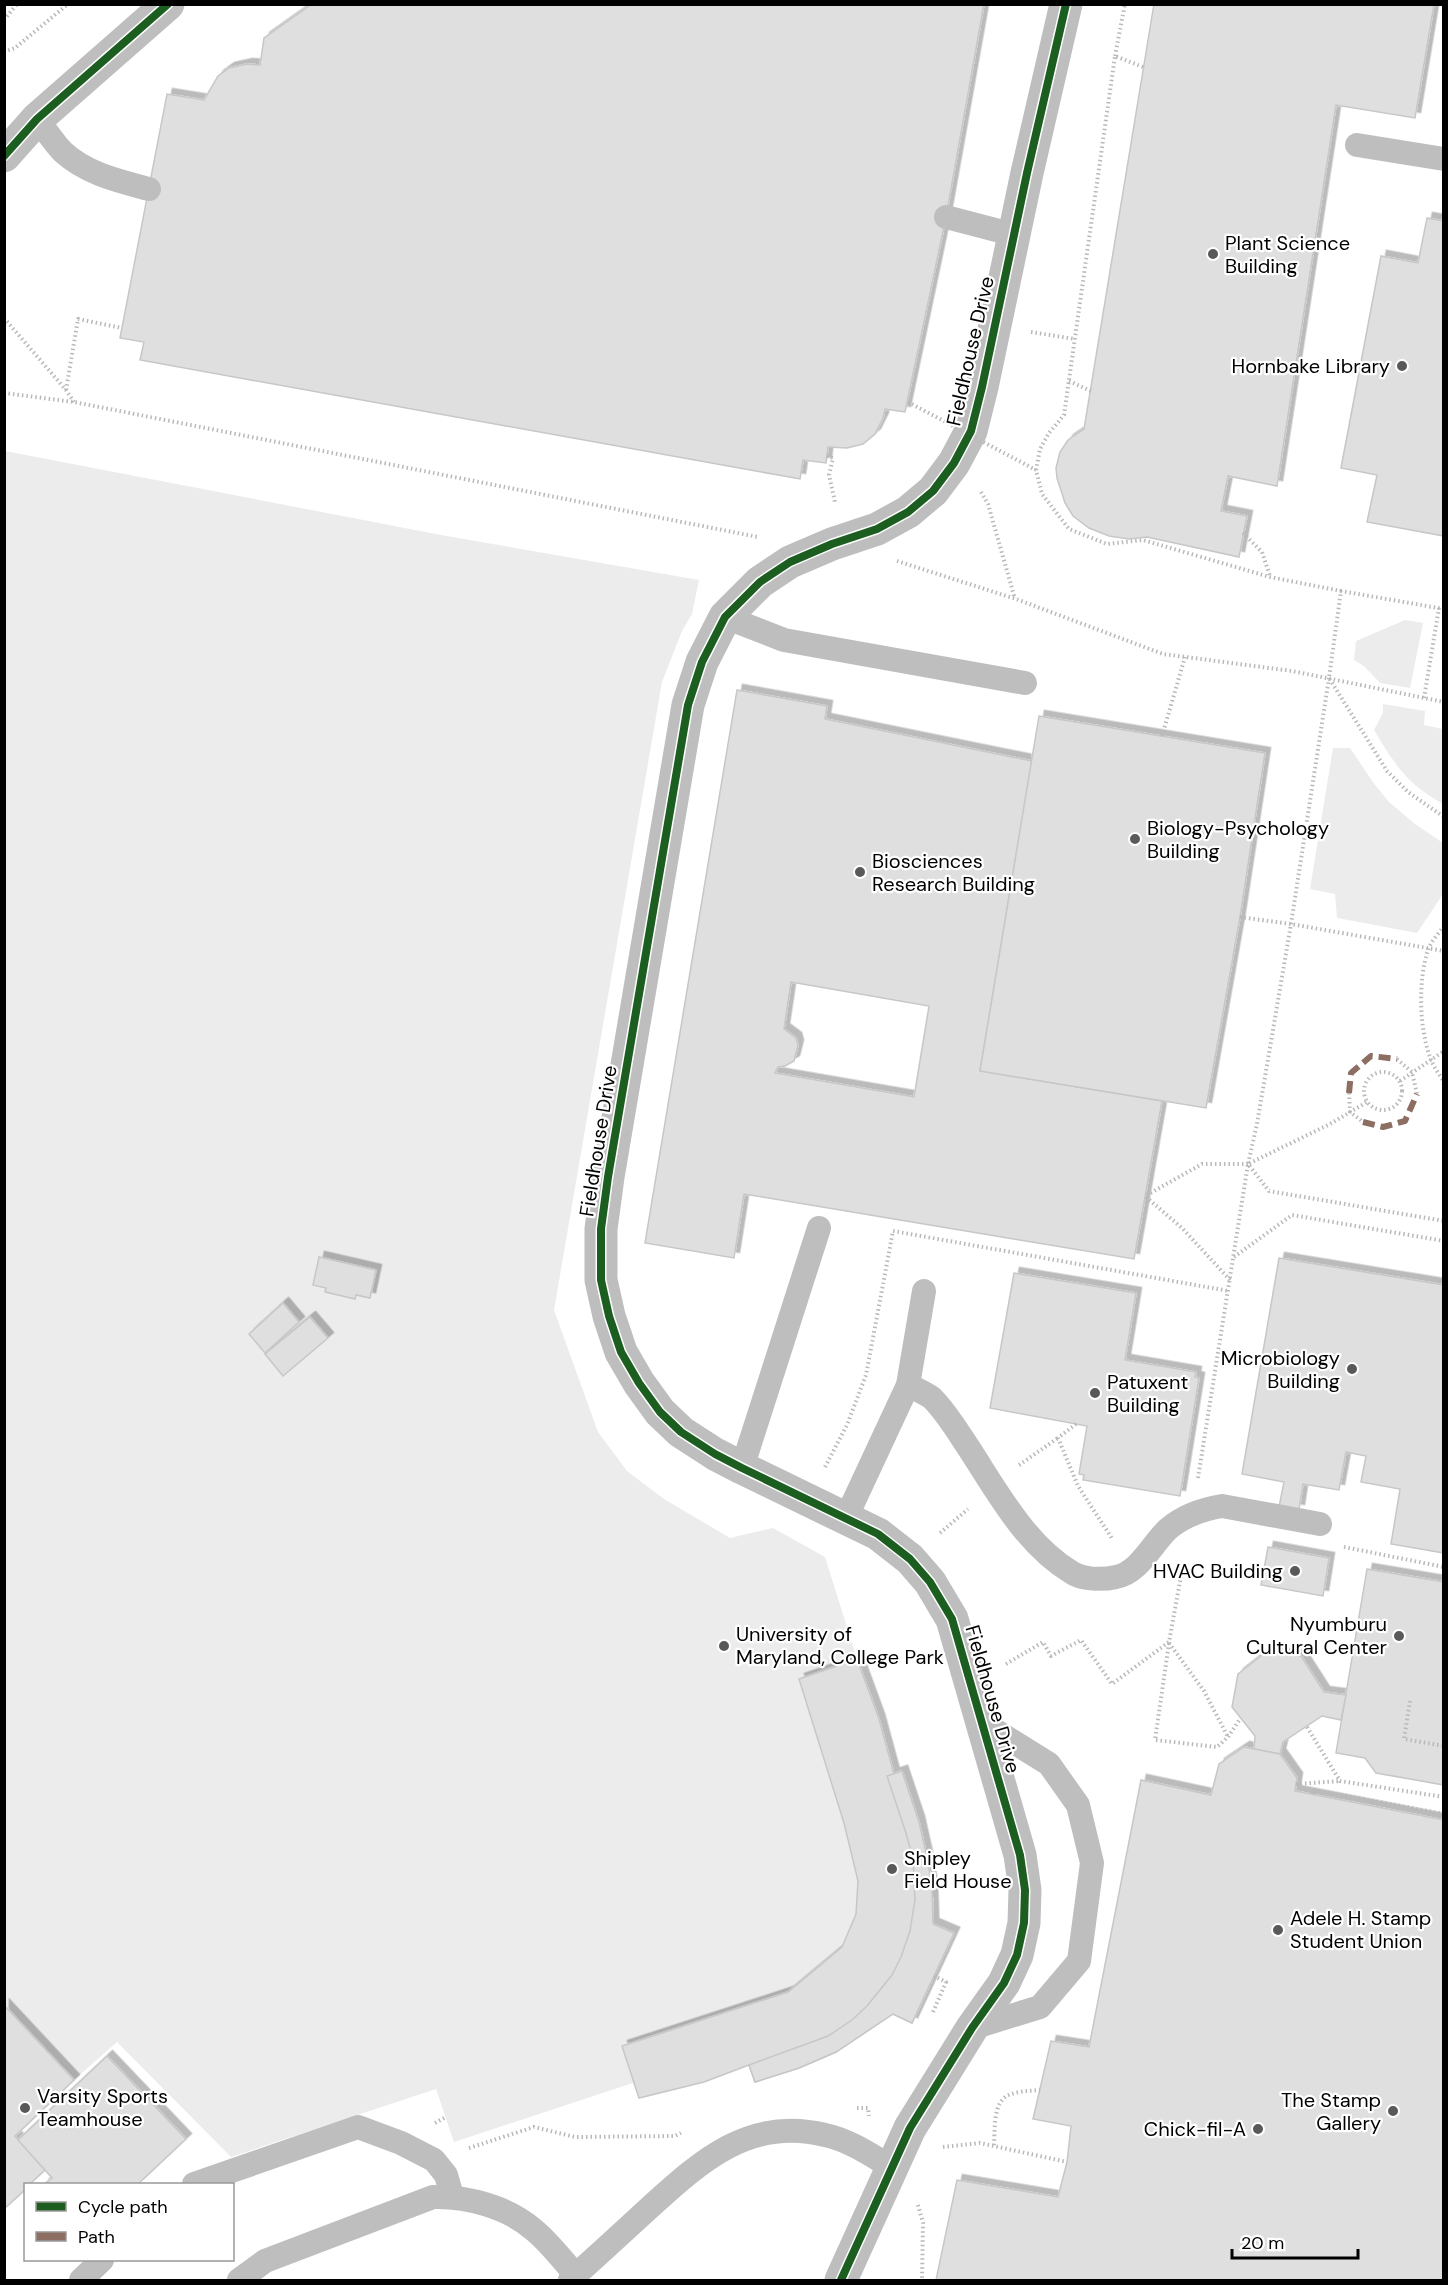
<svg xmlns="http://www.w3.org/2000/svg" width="1448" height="2285" font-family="'DM Sans',sans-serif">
<defs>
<filter id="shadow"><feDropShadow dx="5.5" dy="-5.5" stdDeviation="0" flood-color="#0004"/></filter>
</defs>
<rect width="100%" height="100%" fill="#fff"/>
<!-- green -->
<g fill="#ececec">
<path d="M5 451 441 535 699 580 692 614 682 631 662 682 554 1310 598 1432 627 1471 664 1499 730 1538 773 1528 825 1557 857 1659 879 1719 894 1773 902 1771C919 1824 932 1867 933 1923L954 1933 912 2023 892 2014 836 2052 799 2068 755 2082 749 2065 704 2082 639 2098 633 2083 454 2142 436 2089 231 2157 117 2042 74 2080 5 2005Z"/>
<path d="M1405 620 1423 623 1410 688 1380 683 1364 666 1354 660 1356 641Z"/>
<path d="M1383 704 1425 711 1424 725 1443 729V804C1407 784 1395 765 1374 730L1383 713Z"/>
<path d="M1333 748H1350L1375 785 1389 802 1415 824 1443 843V894L1417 933 1337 918 1335 894 1310 889Z"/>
</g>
<!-- building -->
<g fill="#dfdfdf" stroke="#c7c7c7" stroke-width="1.5" fill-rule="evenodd" filter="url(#shadow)">
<path d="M312 4H984L946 217 905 412 885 409 883 418 875 434 863 444 847 448 828 447 826 463 803 460 800 479 140 360 144 342 120 338 167 94 204 100 218 76 229 68 247 64 260 65 264 38Z"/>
<path d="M1154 4H1434L1415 118 1336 105 1277 486 1228 476 1221 511 1247 516 1239 557 1147 537 1129 539 1109 536 1089 528 1073 516 1065 503 1057 478 1056 468 1060 452 1068 440 1084 429Z"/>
<path d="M1427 218 1444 221V536L1367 522 1377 475 1341 468 1381 256 1418 263Z"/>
<path d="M737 690 827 706 825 719 1032 761 980 1071 1162 1101 1134 1259 744 1194 734 1258 645 1243ZM791 982 929 1006 914 1097 775 1073 778 1067 785 1066 794 1061 798 1045 796 1038 784 1029Z"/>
<path d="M1039 716 1265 753 1240 917 1206 1108 980 1071Z"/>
<path d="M319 1257 376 1270 370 1298 356 1295 355 1299 325 1292 326 1288 313 1285Z"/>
<path d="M1279 1258 1444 1285V1553L1391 1544 1400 1489 1361 1482 1366 1456 1346 1452 1339 1490 1303 1484 1299 1510 1279 1507 1284 1482 1242 1474Z"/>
<path d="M1014 1273 1136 1293 1125 1360 1196 1372 1195 1377 1199 1378 1180 1496 1083 1480 1084 1475 1079 1474 1087 1426 990 1408Z"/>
<path d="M283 1303 299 1322 265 1353 249 1334Z"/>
<path d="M310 1317 328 1338 283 1376 265 1354Z"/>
<path d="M1268 1547 1329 1558 1323 1596 1261 1585Z"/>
<path d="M1367 1569 1444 1582V1785L1376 1773 1365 1758 1336 1753Z"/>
<path d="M1266 1652 1301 1656 1324 1692 1346 1695 1341 1720 1322 1716 1283 1742 1280 1754 1254 1749 1255 1736 1232 1707 1238 1674Z"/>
<path d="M857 1659 879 1719 894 1774 902 1771 919 1822 932 1887 933 1924 954 1933 912 2023 893 2014 836 2052 799 2068 755 2082 749 2065 704 2082 639 2098 622 2046 788 1992 842 1947 856 1914 858 1881 844 1823 799 1679Z"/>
<path d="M1244 1747 1280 1754 1297 1778 1295 1791 1444 1820V2280H936L957 2180 1058 2197 1067 2162 1071 2126 1033 2119 1051 2041 1089 2047 1141 1780 1211 1795 1219 1764Z"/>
<path d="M902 1771 919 1822 927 1857 932 1887 933 1924 954 1933 912 2023 893 2014 836 2052 799 2068 755 2082 749 2065 828 2036 852 2020 867 2006 892 1975 901 1957 910 1931 915 1900 913 1859 906 1833 887 1776Z"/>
<path d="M4 2005 74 2080 15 2136 46 2169 30 2184H26V2189L4 2209Z"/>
<path d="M107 2056 186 2139 138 2184H44L52 2178 18 2140Z"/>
</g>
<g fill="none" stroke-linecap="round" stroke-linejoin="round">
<!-- path -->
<g stroke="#b9b9b9" stroke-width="4" stroke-dasharray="1.5 3" stroke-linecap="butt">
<path d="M4 20 17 4"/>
<path d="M4 52 15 48 68 4"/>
<path d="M1115 56 1125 4"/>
<path d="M1143 67 1115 56 1064 415 1049 433 1040 449 1036 470 1042 494 1069 529 1107 544 1143 540 1270 577 1341 591"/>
<path d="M4 318 66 390 74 402"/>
<path d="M1031 332 1075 339"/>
<path d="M1069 381 1091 391"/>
<path d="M66 390 78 319 122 328"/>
<path d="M4 393 74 402 758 537"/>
<path d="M827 456 833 458 829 475 835 502"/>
<path d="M981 492 988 504 1015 599"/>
<path d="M1243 533 1262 552 1270 576"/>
<path d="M897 561 1016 599 1163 654 1292 671 1444 702"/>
<path d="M1444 609 1341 591 1329 678 1387 771 1408 792 1444 817"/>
<path d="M1329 678 1291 924 1257 1124 1248 1164 1269 1191 1444 1221"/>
<path d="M1424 698 1439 608"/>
<path d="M1162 736 1185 657"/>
<path d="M1240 917 1291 924 1444 951"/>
<path d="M1444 926C1439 933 1431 941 1428 950 1418 980 1419 1027 1430 1057 1433 1066 1439 1074 1444 1082"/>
<path d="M1397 1059 1412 1072 1417 1094"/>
<circle cx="1383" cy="1091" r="19"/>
<path d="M1400 1081 1444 1051"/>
<path d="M1349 1093 1350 1112 1363 1122"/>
<path d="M1234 1257 1292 1215 1444 1241"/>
<path d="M1230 1280 1183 1229 1145 1196 1202 1164H1248"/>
<path d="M1076 1424 1058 1438 1078 1486 1113 1540"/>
<path d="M1019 1465 1058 1438"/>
<path d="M825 1467 847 1425 866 1375 893 1231 1229 1291"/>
<path d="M1198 1478 1248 1164 1330 1124 1367 1102"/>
<path d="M940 1533 968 1509"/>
<path d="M1344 1547 1444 1567"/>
<path d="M1169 1643 1155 1740 1217 1747 1228 1737 1240 1719"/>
<path d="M1169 1643 1204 1691 1228 1737"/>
<path d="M1006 1664 1043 1642 1051 1656 1081 1640 1112 1684 1169 1642 1183 1565"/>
<path d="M1410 1701 1404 1739 1444 1746"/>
<path d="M1307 1727 1340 1781 1444 1797"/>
<path d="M1296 1784 1340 1781"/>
<path d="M1313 1794 1314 1790 1444 1814"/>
<path d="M933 2012 946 1982 934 1976"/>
<path d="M857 2108H868L869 2116"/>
<path d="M435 2123 446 2117"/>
<path d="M994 2145C995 2132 993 2110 1003 2099 1010 2091 1030 2091 1040 2090"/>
<path d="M943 2147 980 2143 1067 2162"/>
<path d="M469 2148 534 2127 575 2137 675 2136 681 2133"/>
<path d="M918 2205 923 2223 922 2280"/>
</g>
<!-- lane -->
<g stroke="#bebebe" stroke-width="24">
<path d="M37 119C46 130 54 143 63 152 87 174 119 181 149 189"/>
<path d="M1357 145 1444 159"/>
<path d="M946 217 1015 235"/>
<path d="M725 617 784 640 1025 683"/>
<path d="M908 1385C916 1389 925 1393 932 1398 947 1413 958 1432 970 1450 998 1493 1026 1545 1071 1572 1082 1580 1103 1580 1116 1577 1139 1573 1152 1544 1168 1529 1183 1516 1204 1509 1222 1506L1320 1524"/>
<path d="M742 1468 819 1228"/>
<path d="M846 1518 908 1385 924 1291"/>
<path d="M972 2028 1040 2007 1079 1961 1092 1863 1078 1805 1049 1764 983 1723"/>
<path d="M194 2184 358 2127 401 2143 434 2160 446 2175 452 2196"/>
<path d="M81 2280 102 2260"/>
<path d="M239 2280 265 2261 433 2197C467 2196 508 2207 534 2230 550 2243 562 2260 576 2275"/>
<path d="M570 2280C596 2257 622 2233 648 2209 700 2162 749 2116 825 2135 849 2140 871 2155 891 2167"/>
</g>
<!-- street -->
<g stroke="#bebebe" stroke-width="33">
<path d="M4 156 37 119 168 4"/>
<path d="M841 2280 910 2128 972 2028 1004 1983 1017 1955 1024 1923 1025 1890 1020 1855 952 1619 930 1582 910 1559 878 1534 742 1468 715 1454 681 1432 660 1412 639 1383 621 1352 609 1316 601 1280V1229L608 1177 688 705 702 662 725 617 760 582 790 562 832 544 877 529 908 512 933 491 954 463 971 431 982 387 1027 173 1066 4"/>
</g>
<!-- path-bridge -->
<path stroke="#b9b9b9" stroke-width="4" stroke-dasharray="1.5 3" stroke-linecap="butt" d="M908 402 1036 470"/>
<!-- quiet -->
<g stroke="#8d6e63" stroke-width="6" stroke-dasharray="12 6" stroke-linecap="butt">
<path d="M1349 1093 1351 1073 1371 1056 1397 1059"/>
<path d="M1363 1122 1383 1127 1405 1121 1417 1094"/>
</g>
<!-- cycleway casing -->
<g stroke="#fff" stroke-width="11">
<g id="cycleway">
<path d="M4 156 37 119 168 4"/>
<path d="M841 2280 910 2128 972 2028 1004 1983 1017 1955 1024 1923 1025 1890 1020 1855 952 1619 930 1582 910 1559 878 1534 742 1468 715 1454 681 1432 660 1412 639 1383 621 1352 609 1316 601 1280V1229L608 1177 688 705 702 662 725 617 760 582 790 562 832 544 877 529 908 512 933 491 954 463 971 431 982 387 1027 173 1066 4"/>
</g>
</g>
<!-- cycleway -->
<use href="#cycleway" stroke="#1b5e20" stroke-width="8"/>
</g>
<!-- markers -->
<g fill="#595959" stroke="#fff" stroke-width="2">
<circle cx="1213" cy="254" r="6"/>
<circle cx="1402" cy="366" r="6"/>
<circle cx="1135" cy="839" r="6"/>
<circle cx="860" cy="872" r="6"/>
<circle cx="1352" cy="1369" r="6"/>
<circle cx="1095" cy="1393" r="6"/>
<circle cx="1295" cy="1571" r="6"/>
<circle cx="1399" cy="1636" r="6"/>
<circle cx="724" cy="1646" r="6"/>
<circle cx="892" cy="1869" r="6"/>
<circle cx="1278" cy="1930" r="6"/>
<circle cx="25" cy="2108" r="6"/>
<circle cx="1393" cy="2111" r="6"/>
<circle cx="1258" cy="2129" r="6"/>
</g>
<g text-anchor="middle" stroke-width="4.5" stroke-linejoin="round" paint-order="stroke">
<!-- poi labels -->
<g font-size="20" fill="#000" stroke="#fff" text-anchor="start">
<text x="1225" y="250">Plant Science<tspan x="1225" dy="23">Building</tspan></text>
<text x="1390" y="373" text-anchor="end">Hornbake Library</text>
<text x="1147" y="835">Biology-Psychology<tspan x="1147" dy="23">Building</tspan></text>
<text x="872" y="868">Biosciences<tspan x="872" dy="23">Research Building</tspan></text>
<text x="1340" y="1365" text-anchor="end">Microbiology<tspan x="1340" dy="23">Building</tspan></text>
<text x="1107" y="1389">Patuxent<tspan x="1107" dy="23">Building</tspan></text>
<text x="1283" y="1578" text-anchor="end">HVAC Building</text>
<text x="1387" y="1631" text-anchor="end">Nyumburu<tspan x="1387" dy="23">Cultural Center</tspan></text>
<text x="736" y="1641">University of<tspan x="736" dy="23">Maryland, College Park</tspan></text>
<text x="904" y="1865">Shipley<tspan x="904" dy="23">Field House</tspan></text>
<text x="1290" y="1925">Adele H. Stamp<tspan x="1290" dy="23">Student Union</tspan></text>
<text x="37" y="2103">Varsity Sports<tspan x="37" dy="23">Teamhouse</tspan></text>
<text x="1381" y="2107" text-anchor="end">The Stamp<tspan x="1381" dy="23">Gallery</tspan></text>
<text x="1246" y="2136" text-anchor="end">Chick-fil-A</text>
</g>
<!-- street labels -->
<g font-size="20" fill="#000" stroke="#fff">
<text transform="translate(970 351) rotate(-77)" y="7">Fieldhouse Drive</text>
<text transform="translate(598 1141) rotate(-81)" y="7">Fieldhouse Drive</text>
<text transform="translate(993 1699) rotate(74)" y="7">Fieldhouse Drive</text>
</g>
</g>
<!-- border -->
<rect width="1448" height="2285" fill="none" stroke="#000000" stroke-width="12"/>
<!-- legend -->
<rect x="24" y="2183" width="210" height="78" fill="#ffffff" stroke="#999999" stroke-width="1.5"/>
<rect x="36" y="2202" width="30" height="9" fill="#1b5e20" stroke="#999999" stroke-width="1.5"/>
<text x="78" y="2213" font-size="18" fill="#000000">Cycle path</text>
<rect x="36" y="2232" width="30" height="9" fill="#8d6e63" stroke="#999999" stroke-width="1.5"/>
<text x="78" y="2243" font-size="18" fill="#000000">Path</text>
<!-- scale -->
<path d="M1232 2249v9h126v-9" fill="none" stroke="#000000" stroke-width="3"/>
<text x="1241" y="2249" font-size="18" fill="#000000" stroke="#ffffff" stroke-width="4.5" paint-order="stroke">20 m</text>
</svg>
